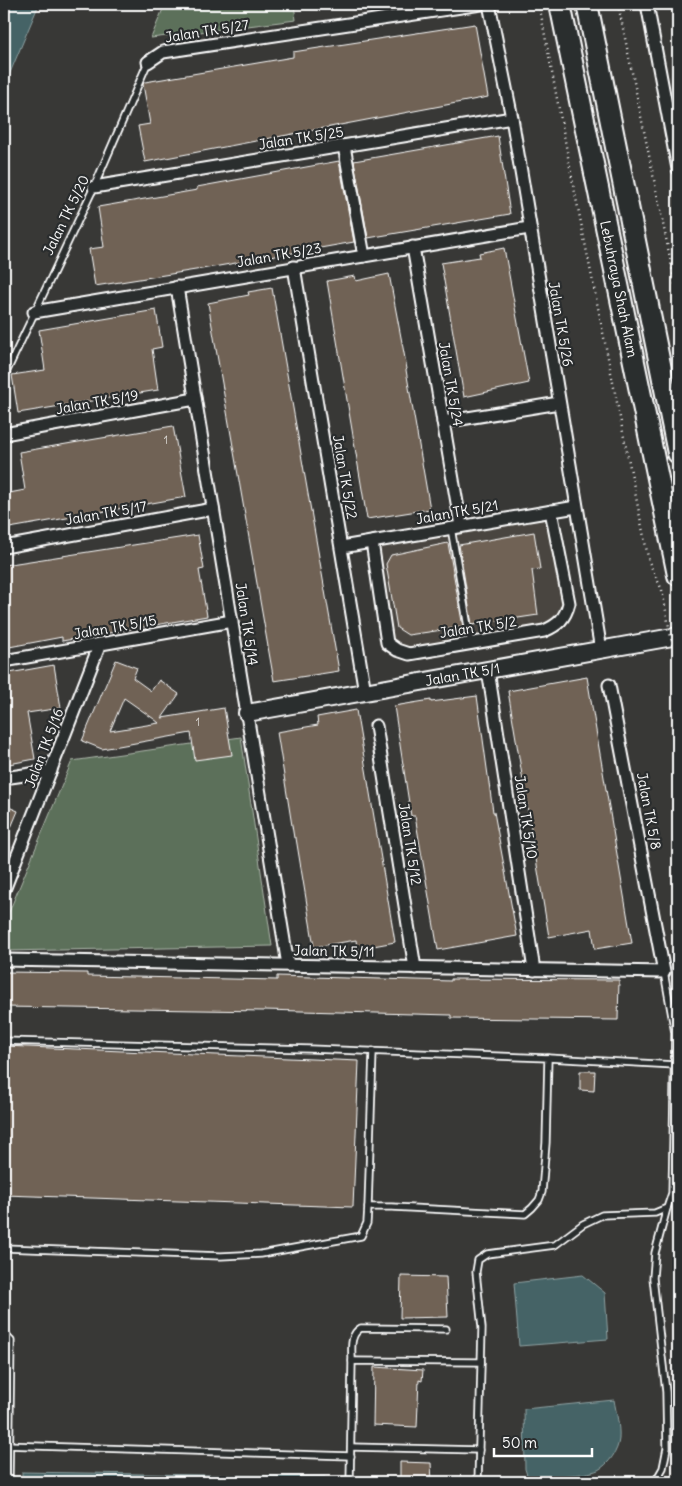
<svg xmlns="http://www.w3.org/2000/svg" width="682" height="1486" font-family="Delius,sans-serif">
<rect width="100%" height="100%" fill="#383836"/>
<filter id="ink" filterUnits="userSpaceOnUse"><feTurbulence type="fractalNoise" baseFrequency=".02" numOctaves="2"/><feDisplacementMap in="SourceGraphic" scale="10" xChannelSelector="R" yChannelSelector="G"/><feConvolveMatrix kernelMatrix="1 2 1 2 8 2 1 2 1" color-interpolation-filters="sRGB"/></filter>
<g filter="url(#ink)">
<!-- built -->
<path fill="#48453f" d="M548 516 564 604 554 622 542 627 409 648 400 646 392 640 378 547Z"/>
<!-- green -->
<g fill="#5c705a" stroke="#aeb8ac">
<path d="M165 4H294L296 20 151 38Z"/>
<path d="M241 737 272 946 4 951V924L72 761Z"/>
</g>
<!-- water -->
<g fill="#456466" stroke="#8fa2a3">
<path d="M4 4H39L4 87Z"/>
<path d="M583 1275 605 1293 608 1339 519 1346 514 1283Z"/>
<path d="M614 1400C616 1412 620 1426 619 1439 618 1451 609 1464 598 1470 585 1476 547 1476 532 1477L527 1475 525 1469 524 1409Z"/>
<path d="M22 1472 325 1477V1482H22Z"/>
</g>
<!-- building -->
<g fill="#6f6255" stroke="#fff" fill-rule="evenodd">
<path d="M475 24 488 97 145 162 138 126 150 124 143 84 145 82 293 57V52Z"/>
<path d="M498 136 510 214 368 238 354 161Z"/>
<path d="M339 161 354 242 202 269 95 286 89 249 104 247 98 207 197 190V187Z"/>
<path d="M504 248 529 383 464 397 441 263 480 257 479 253Z"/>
<path d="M389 274 407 369 406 370 430 509 367 519 327 281 355 276 356 281Z"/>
<path d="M272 288 339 671 274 681 208 303 249 295 248 292Z"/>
<path d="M156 310 162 347 152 349 158 390 18 413 12 375 45 370 39 330Z"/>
<path d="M173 426 186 497 4 529V494L25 490 19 452Z"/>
<path d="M534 532 540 569 532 570 538 615 472 625 459 545Z"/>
<path d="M198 535 204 569 199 570 207 616 62 641V637L4 648V565Z"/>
<path d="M448 543 463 627 408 635 397 628 386 564 391 555Z"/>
<path d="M116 660 137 668 133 678 151 691 159 680 179 694 162 718 224 708 232 755 195 760 191 733 102 749 82 741ZM124 698 154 719 159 723 110 731Z"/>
<path d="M54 665 61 708 27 713 35 759 4 765V674Z"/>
<path d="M587 677 632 943 595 949 592 929 549 937 508 691Z"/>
<path d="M477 696 493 812H494L517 936 438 950 415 816H411L394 706 431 700V702Z"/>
<path d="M356 710 395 942 357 949 356 940 314 947 296 838H294L277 732 318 725 317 717Z"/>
<path d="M4 805 18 811 4 844Z"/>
<path d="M4 972 87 973V976L277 980V976L451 981V979L619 980 618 1020 451 1018V1015L264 1010V1011L4 1007Z"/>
<path d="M4 1046 359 1061 353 1207 4 1195Z"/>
<path d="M580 1071H595L594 1091 580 1090Z"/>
<path d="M401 1276 446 1277 448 1317 400 1318Z"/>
<path d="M374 1367 423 1370 422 1381 419 1380 417 1427 373 1425Z"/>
<path d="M400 1462 431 1463 432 1482H400Z"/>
</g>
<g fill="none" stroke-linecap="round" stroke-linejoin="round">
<!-- lane casing -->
<g stroke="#fff" stroke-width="9">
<g id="lane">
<path d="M4 377 94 187 148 62"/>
<path d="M451 528 471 644"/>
<path d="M4 1041 310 1049 548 1058 546 1143 542 1192 539 1200 532 1208 525 1214 392 1207H368L367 1223 361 1236 261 1254 221 1256 4 1248"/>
<path d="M548 1058 675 1065"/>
<path d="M368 1207 373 1051"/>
<path d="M4 1334 11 1341 9 1482"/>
<path d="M352 1361C352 1349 349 1335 361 1328L446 1329"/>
<path d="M4 1445 351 1456"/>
<path d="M351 1447 479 1450"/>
<path d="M350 1482 352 1361 481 1362"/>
<path d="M478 1482 482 1328 476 1272 478 1260 487 1254 555 1245 583 1224 602 1215 655 1213 667 1208 672 1193 675 1033 664 972"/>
<path d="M655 1482 663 1468 667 1448 666 1392 653 1278 655 1253 667 1208"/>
</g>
</g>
<!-- street casing -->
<g stroke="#fff" stroke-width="15">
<g id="street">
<path d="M489 4 512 118 601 650"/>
<path d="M647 4 678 169"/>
<path d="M148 62 163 52 481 4"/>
<path d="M344 146 364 256"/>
<path d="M94 187 512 118"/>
<path d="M413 247 461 526"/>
<path d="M294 267 365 692"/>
<path d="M177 287 288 965"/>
<path d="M34 312 529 228"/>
<path d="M443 422 559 403"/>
<path d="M4 434 195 399"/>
<path d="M372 542 387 643 397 650 409 654 544 631C558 625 565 619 569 603L551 511"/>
<path d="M4 547 213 509"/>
<path d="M342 547 576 507"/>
<path d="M4 661 232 621"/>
<path d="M488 670 534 970"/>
<path d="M376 726 415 968"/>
<path d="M4 778 51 771"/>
<path d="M4 890 100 644"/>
<path d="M4 960 664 972 609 685"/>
</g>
</g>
<!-- secondary casing -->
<g stroke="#fff" stroke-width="20">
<g id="secondary">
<path id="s1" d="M247 713 678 636"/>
</g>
</g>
<!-- highway casing -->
<g stroke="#fff" stroke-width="24">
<g id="highway">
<path id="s2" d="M560 4 678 575"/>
<path d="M587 4 678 453"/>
</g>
</g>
<!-- path -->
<g stroke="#fff" stroke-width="2.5" stroke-dasharray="1 4" stroke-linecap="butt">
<path d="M539 4 573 183 649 562 662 590"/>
<path d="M618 4 678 297"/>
<path d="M676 664 678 675"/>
</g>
<!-- lane -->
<use href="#lane" stroke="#2a2d2e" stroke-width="5.5"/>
<!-- street -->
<use href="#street" stroke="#2a2d2e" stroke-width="11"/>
<!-- secondary -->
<use href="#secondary" stroke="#2a2d2e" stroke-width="16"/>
<!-- highway -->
<use href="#highway" stroke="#2a2d2e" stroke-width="20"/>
<!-- path-bridge -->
<path stroke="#fff" stroke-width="2.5" stroke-dasharray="1 4" stroke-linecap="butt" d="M662 590 676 664"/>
</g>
</g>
<g text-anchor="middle" stroke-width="4.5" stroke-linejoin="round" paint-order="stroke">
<!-- number labels -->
<g font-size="11" fill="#dbd8d4">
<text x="166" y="444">1</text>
<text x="198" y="726">1</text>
</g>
<!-- street labels -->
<g font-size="14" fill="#fff" stroke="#2a2d2e">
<text transform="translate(207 31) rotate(-9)" y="5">Jalan TK 5/27</text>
<text transform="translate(301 138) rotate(-9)" y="5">Jalan TK 5/25</text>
<text transform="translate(66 215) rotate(-64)" y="5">Jalan TK 5/20</text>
<text transform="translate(279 255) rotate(-10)" y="5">Jalan TK 5/23</text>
<text dy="5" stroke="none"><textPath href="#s2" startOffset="291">Lebuhraya Shah Alam</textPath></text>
<text transform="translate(561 324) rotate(80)" y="5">Jalan TK 5/26</text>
<text transform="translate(451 384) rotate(80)" y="5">Jalan TK 5/24</text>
<text transform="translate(97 402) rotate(-10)" y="5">Jalan TK 5/19</text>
<text transform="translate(345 477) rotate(80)" y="5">Jalan TK 5/22</text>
<text transform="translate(457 512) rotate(-10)" y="5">Jalan TK 5/21</text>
<text transform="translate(106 513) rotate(-10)" y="5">Jalan TK 5/17</text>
<text transform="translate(247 624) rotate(81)" y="5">Jalan TK 5/14</text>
<text transform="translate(115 627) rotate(-10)" y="5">Jalan TK 5/15</text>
<text transform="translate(478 627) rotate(-9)" y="5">Jalan TK 5/2</text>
<text dy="5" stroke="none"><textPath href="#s1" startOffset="219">Jalan TK 5/1</textPath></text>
<text transform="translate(44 748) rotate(-69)" y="5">Jalan TK 5/16</text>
<text transform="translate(649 811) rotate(79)" y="5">Jalan TK 5/8</text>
<text transform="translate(526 817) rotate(81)" y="5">Jalan TK 5/10</text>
<text transform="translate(410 844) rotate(81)" y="5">Jalan TK 5/12</text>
<text transform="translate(334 951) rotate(1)" y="5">Jalan TK 5/11</text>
</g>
</g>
<!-- margin -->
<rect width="682" height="1486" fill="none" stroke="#2a2d2e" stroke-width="20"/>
<rect x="10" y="10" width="662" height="1466" fill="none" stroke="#fff" stroke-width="2" filter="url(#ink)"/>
<!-- scale -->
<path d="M494 1448v8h98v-8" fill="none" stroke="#ffffff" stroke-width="2.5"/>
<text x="502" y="1448" font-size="15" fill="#ffffff" stroke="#2a2d2e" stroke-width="4" paint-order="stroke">50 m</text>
</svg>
